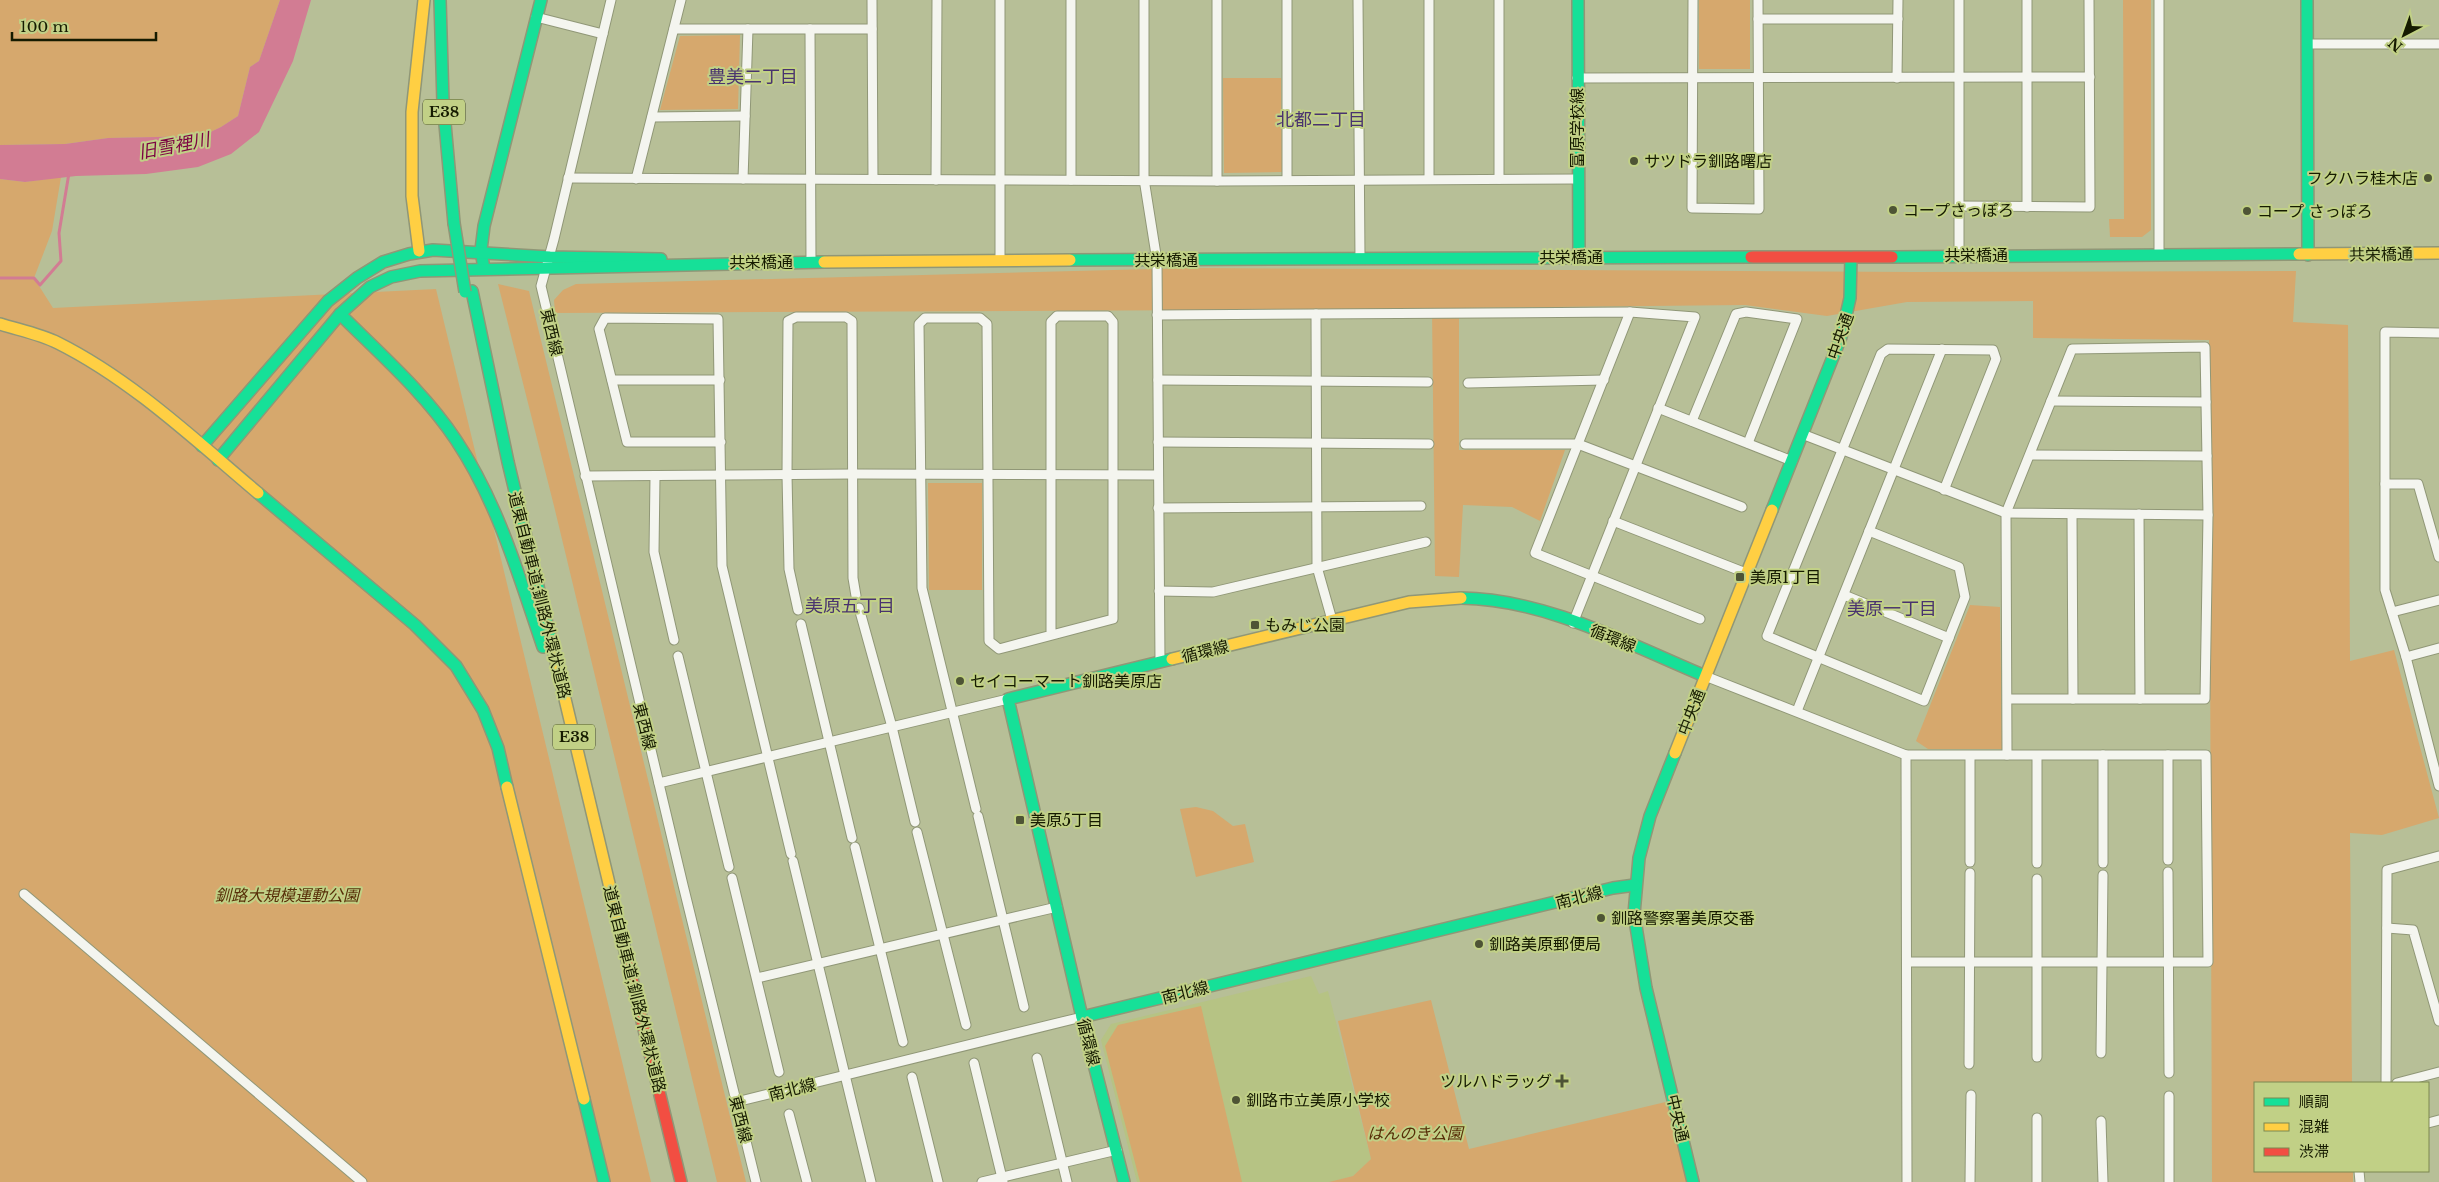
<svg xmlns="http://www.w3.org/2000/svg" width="2439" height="1182" font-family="'Libre Baskerville','Noto Sans JP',serif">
<rect width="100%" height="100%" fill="#b7bf97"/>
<!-- built -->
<path fill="#b6c384" d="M1311 976 1319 994 1328 991 1371 1159 1353 1176 1329 1182H1137L1101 1040 1111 1024Z"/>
<!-- green -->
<g fill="#d6a86d">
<path d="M0 0H280L259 61 250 67 238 116 221 127 202 136 108 138 65 144 0 145Z"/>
<rect x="1699" y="0" width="51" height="69"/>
<path d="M2123 0H2151V230L2142 237H2110L2109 219H2124Z"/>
<path d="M740 35 738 109 660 110 680 36Z"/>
<path d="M1223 78H1281L1282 172 1224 173Z"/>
<path d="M61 177 52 231 34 278 53 308 436 289 651 1182H0V179L25 182Z"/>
<path d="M1192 268 1913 272 2296 271 2293 322 2348 325 2350 661 2394 650 2439 818 2382 835 2350 833 2352 1083H2255V1171H2353V1182H2212L2209 340 2033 338V301L1907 302 1827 316 1745 305 1459 308V450H1565L1540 521 1512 507 1463 505 1459 577 1435 576 1432 309 555 313 554 300 563 290 576 284Z"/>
<path d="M498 284 529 291 746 1182H717L554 506Z"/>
<path d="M928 483H982V590H929Z"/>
<path d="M1970 605 2000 607 2002 749H1928L1916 741Z"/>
<path d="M1196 807 1213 811 1233 826 1245 824 1254 862 1196 877 1180 809Z"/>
<path d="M1431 1000 1469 1149 1674 1100 1693 1182H1329L1353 1176 1371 1159 1338 1021Z"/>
<path d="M1201 1006 1242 1182H1140L1105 1046 1118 1025Z"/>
</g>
<!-- water -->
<path fill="#d27c93" d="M280 0H311L293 61 259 132 231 154 198 167 146 174 76 176 25 182 0 179V145L65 144 108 138 202 136 221 127 238 116 250 67 259 61Z"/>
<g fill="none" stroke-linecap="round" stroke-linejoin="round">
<!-- stream -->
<path stroke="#d27c93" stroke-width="3" d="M0 278H34L40 285 61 261 59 233 69 173"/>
<!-- street casing -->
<g stroke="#909777" stroke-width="11">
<g id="street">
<path d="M611 0 554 239 541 286 683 885 756 1182"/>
<path d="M872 0 873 179"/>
<path d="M1000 0V260"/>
<path d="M1144 0V179L1157 261 1160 661"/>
<path d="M1217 0V181"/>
<path d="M1358 0 1360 258"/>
<path d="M1499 0V179"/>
<path d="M1693 0 1692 208 1759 209 1758 0"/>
<path d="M2159 0V254"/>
<path d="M536 17 603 34"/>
<path d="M1758 19H1898"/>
<path d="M674 29H872"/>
<path d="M810 29 811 262"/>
<path d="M2307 44H2439"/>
<path d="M1577 78 2090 77"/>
<path d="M1897 78 1898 0"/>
<path d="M652 117 745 116"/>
<path d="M568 178 1217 181 1577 179"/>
<path d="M1429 178V0"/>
<path d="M636 179 681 0"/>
<path d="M743 179 748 29"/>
<path d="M936 180 937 0"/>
<path d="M1071 180V0"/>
<path d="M1287 180V0"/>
<path d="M1959 206 2090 207 2089 0"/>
<path d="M2027 207V0"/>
<path d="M1959 255V0"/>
<path d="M1630 312 1535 553 1700 619"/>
<path d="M1316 314 1317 567 1332 620"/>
<path d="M1157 315 1630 312 1695 317 1573 623"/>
<path d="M2439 333 2385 332V590L2406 657 2439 786"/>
<path d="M612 380H720"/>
<path d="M1158 380 1428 382"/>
<path d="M1468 383 1604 380"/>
<path d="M2051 401 2206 402"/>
<path d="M1658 408 1792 461"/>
<path d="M1692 421 1736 314 1746 312 1797 319 1748 443"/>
<path d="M1802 434 2006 513 2208 515"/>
<path d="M721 442H627L599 329 605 318 718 319 722 566 791 854"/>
<path d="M1158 442 1429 444"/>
<path d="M1465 444H1578L1742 507"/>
<path d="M2030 455 2207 456"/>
<path d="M585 476 854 474 1158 475"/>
<path d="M655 477 654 552 674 640"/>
<path d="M2385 484H2418L2439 557"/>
<path d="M1158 508 1421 506"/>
<path d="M2072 514 2073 699"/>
<path d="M2139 514 2140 699"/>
<path d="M1613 521 1746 573"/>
<path d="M1869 531 1959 567 1965 597 1924 701 1767 636 1881 354 1888 349 1993 350 1996 359 1944 490"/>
<path d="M1159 591 1213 592 1426 542"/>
<path d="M1844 595 1949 638"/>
<path d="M859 608 892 727 915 822"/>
<path d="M798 610 789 569 787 475 788 321 796 317H846L852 321 853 578 856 596"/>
<path d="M2392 612 2439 600"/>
<path d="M801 624 852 838"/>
<path d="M678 656 729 867"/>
<path d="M2406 657 2439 648"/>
<path d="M1705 676 1906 755 1907 1182"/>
<path d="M1797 711 1942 349"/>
<path d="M1906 755H2206L2208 962H1907"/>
<path d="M2007 755 2006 513 2072 349 2205 347 2208 515 2205 699H2007"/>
<path d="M2168 755V860"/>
<path d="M659 783 1008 699"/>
<path d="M976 809 922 588 919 324 925 318H980L987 324 989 641 999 649 1113 619V322L1108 316H1057L1051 322V635"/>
<path d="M978 816 1024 1007"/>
<path d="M917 832 966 1025"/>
<path d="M855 847 903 1042"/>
<path d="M793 861 871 1182"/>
<path d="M1970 862V756"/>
<path d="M2037 863V756"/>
<path d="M2103 863V755"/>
<path d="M2168 872 2169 1073"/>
<path d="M732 878 779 1072"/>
<path d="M2037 879V1057"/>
<path d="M24 894 362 1182"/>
<path d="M2387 928 2413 930 2439 1021"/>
<path d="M757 978 1057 907"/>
<path d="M2101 1053 2103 875"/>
<path d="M1037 1058 1067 1182"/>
<path d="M974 1063 1003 1182"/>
<path d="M1969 1064 1970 873"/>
<path d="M912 1077 938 1182"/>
<path d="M2386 1083 2387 870 2439 856"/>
<path d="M2397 1083 2439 1072"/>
<path d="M2169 1096V1182"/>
<path d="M736 1102 1082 1017"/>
<path d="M789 1114 807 1182"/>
<path d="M2101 1121 2103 1182"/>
<path d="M2428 1123 2439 1120"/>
<path d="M2359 1171 2360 1182"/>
<path d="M982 1182 1117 1150"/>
<path d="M1970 1182 1971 1095"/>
<path d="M2037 1182V1118"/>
</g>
</g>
<!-- fast casing -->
<g stroke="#909777" stroke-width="14">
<g id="fast">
<path d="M440 0 443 102 454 223"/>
<path d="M1578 0 1579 257"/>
<path d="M2307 0 2308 255"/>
<path d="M1892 257 2299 254"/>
<path d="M1070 260 1751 257"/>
<path d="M484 269 481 250 484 226 541 0"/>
<path d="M472 291 508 462 554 653"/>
<path d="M340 314C380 354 425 393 456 440 498 503 519 576 543 647"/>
<path d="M202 446 328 301 357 278 383 262 409 254 433 250 550 257 661 259"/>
<path d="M218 460 340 314 370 287 391 277 420 271 824 262"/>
<path d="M258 493 415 625 456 666 483 710 498 748 507 787"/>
<path d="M1772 510 1841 337 1850 298 1851 257"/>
<path d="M1461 598C1546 599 1628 644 1705 676"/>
<path d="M1675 753 1650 816 1639 858 1634 914 1646 988 1693 1182"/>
<path d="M1082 1017 1613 888 1635 885"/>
<path d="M584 1099 604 1182"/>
<path d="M1124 1182 1082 1017 1008 699 1172 659"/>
</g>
</g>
<!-- slow casing -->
<g stroke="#909777" stroke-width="14">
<g id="slow">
<path d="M419 251 412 196V112L424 0"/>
<path d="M2299 254 2439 253"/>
<path d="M824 262 1070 260"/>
<path d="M0 324C19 330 40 334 58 343 132 380 195 440 258 493"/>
<path d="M554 653 628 963"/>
<path d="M1172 659 1409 602 1461 598"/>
<path d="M1675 753 1772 510"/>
<path d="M507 787 584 1099"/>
</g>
</g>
<!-- jam casing -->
<g stroke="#909777" stroke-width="14">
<g id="jam">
<path d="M1751 257H1892"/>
<path d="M628 963 681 1182"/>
</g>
</g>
<!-- street -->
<use href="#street" stroke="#f4f5ef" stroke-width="9"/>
<!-- fast -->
<use href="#fast" stroke="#16e098" stroke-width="11"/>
<!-- slow -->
<use href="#slow" stroke="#ffcf43" stroke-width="11"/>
<!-- jam -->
<use href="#jam" stroke="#f24e42" stroke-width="11"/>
<!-- fast-bridge casing -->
<g stroke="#909777" stroke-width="14" stroke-linecap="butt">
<path id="fast-bridge" d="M454 223 465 292"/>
</g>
<!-- fast-bridge -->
<use href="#fast-bridge" stroke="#16e098" stroke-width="11"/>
</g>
<!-- markers -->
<g fill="#4e5435" stroke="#c1d086" stroke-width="2">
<circle cx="1634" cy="161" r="5"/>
<circle cx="2428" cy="178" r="5"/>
<circle cx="1893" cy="210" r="5"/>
<circle cx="2247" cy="211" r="5"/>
<rect x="1735" y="572" width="10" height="10" rx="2.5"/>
<rect x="1250" y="620" width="10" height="10" rx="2.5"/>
<circle cx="960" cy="681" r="5"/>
<rect x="1015" y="815" width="10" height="10" rx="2.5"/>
<circle cx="1601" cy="918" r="5"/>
<circle cx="1479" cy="944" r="5"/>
<path d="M1559.5 1073.5h5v5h5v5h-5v5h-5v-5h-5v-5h5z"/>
<circle cx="1236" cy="1100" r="5"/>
</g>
<g text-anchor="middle" stroke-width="4" stroke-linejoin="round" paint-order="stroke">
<!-- shield labels -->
<g fill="#c1d086" stroke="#495128" stroke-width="1">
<rect x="423" y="99.5" width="42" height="25" rx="4"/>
<rect x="553" y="724.5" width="42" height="25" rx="4"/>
</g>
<g font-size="15" font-weight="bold" fill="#161b00">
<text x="444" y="117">E38</text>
<text x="574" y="742">E38</text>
</g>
<!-- street labels -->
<g font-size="16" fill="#161b00" stroke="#c1d086">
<text transform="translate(1577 128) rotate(-90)" y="6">富原学校線</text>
<text transform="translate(2381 254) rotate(-1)" y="6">共栄橋通</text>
<text x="1976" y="261">共栄橋通</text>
<text x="1571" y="263">共栄橋通</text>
<text x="1166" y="266">共栄橋通</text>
<text x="761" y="268">共栄橋通</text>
<text transform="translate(552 332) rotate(77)" y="6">東西線</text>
<text transform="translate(1840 336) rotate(-71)" y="6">中央通</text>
<text transform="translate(540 595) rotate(76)" y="6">道東自動車道;釧路外環状道路</text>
<text transform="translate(1613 638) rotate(22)" y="6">循環線</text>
<text transform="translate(1205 651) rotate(-14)" y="6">循環線</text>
<text transform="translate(1691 712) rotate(-69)" y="6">中央通</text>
<text transform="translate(645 726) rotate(76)" y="6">東西線</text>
<text transform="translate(1579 897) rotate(-14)" y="6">南北線</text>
<text transform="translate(635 989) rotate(76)" y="6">道東自動車道;釧路外環状道路</text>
<text transform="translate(1185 992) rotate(-14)" y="6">南北線</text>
<text transform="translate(1089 1042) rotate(76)" y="6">循環線</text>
<text transform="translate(792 1089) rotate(-14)" y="6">南北線</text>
<text transform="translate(1678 1118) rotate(77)" y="6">中央通</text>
<text transform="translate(741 1119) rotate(76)" y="6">東西線</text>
</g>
<!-- poi labels -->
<g font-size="16" fill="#161b00" stroke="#c1d086" text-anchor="start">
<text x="1644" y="167">サツドラ釧路曙店</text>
<text x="2418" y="184" text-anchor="end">フクハラ桂木店</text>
<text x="1903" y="216">コープさっぽろ</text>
<text x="2257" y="217">コープ さっぽろ</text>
<text x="1750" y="583">美原1丁目</text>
<text x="1265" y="631">もみじ公園</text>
<text x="970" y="687">セイコーマート釧路美原店</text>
<text x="1030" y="826">美原5丁目</text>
<text x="1611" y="924">釧路警察署美原交番</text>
<text x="1489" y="950">釧路美原郵便局</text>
<text x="1552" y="1087" text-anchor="end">ツルハドラッグ</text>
<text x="1246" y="1106">釧路市立美原小学校</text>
</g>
<!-- park labels -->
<g font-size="16" font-style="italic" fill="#582f08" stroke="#c1d086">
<text x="287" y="901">釧路大規模運動公園</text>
<text x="1415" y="1139">はんのき公園</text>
</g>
<!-- neighbourhood labels -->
<g font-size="18" fill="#49336f" stroke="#c1d086">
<text x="753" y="83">豊美二丁目</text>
<text x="1321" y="126">北都二丁目</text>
<text x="850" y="612">美原五丁目</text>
<text x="1892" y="615">美原一丁目</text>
</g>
<!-- water labels -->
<g font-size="18" font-style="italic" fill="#7d0343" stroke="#c1d086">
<text transform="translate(174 146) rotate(-11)" y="6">旧雪裡川</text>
</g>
</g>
<!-- legend -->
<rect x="2254" y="1082" width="175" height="90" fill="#c1d086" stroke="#7d8850"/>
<rect x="2264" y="1098" width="25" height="8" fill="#16e098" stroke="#7d8850"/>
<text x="2299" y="1107" font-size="15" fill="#161b00">順調</text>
<rect x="2264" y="1123" width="25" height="8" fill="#ffcf43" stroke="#7d8850"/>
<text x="2299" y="1132" font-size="15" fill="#161b00">混雑</text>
<rect x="2264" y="1148" width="25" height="8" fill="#f24e42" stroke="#7d8850"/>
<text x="2299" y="1157" font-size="15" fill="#161b00">渋滞</text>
<!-- north arrow -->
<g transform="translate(2404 35) rotate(221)" stroke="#c1d086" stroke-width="4" paint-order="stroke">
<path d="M0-4L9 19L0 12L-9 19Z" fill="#161b00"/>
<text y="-8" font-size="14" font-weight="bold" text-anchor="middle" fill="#161b00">N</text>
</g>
<!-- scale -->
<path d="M12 32v8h144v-8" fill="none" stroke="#161b00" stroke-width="2.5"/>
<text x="20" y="32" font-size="15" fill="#161b00" stroke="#c1d086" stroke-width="4" paint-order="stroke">100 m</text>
</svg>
